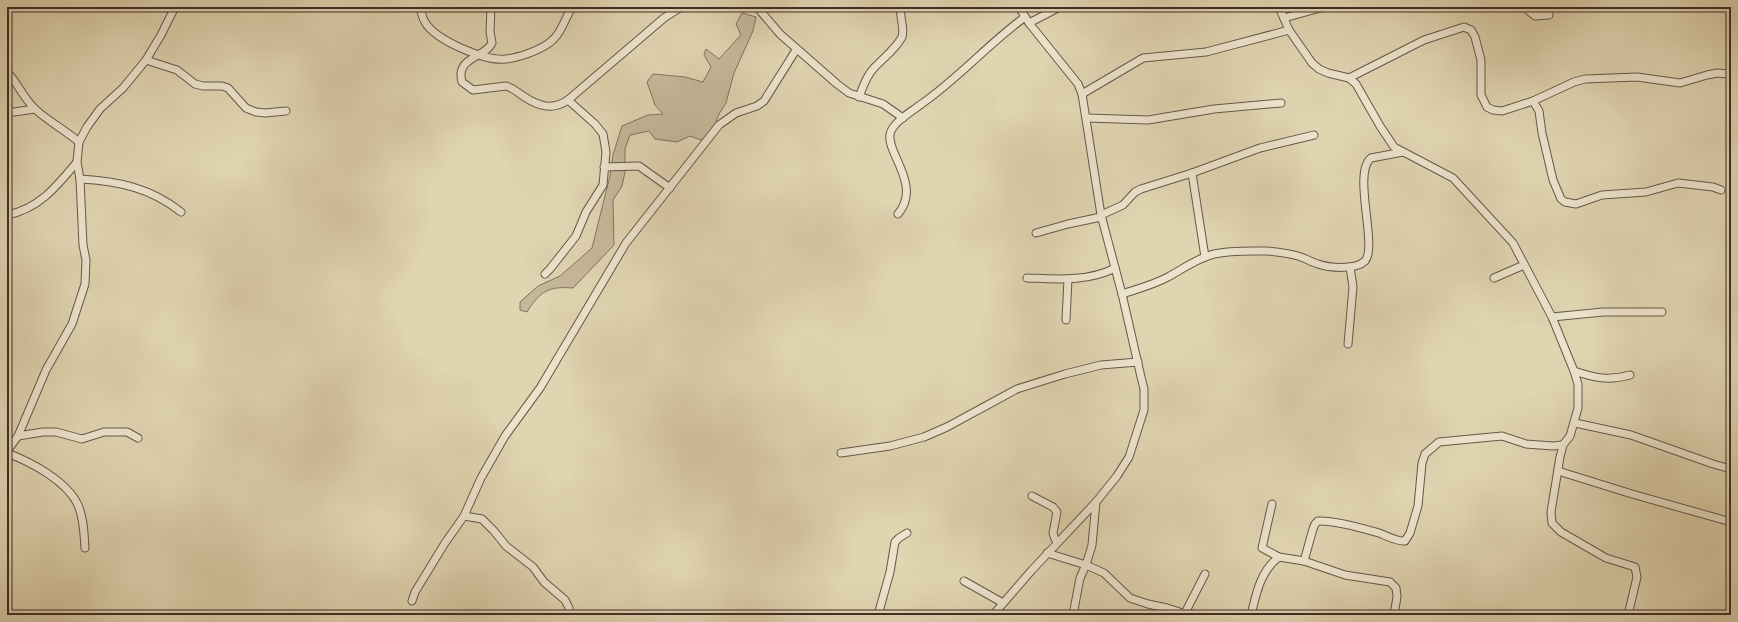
<svg xmlns="http://www.w3.org/2000/svg" width="1738" height="622" font-family="'Libre Caslon Text',serif">
<rect width="100%" height="100%" fill="#e0d4b1"/>
<filter id="stains"><feTurbulence type="fractalNoise" baseFrequency=".005" numOctaves="4"/><feColorMatrix values="0 0 0 0 .2 0 0 0 0 .09 0 0 0 0 .02 0 0 0 .5 -.17"/></filter>
<radialGradient id="worn" r=".72"><stop offset=".6" stop-color="#630" stop-opacity="0"/><stop offset="1" stop-color="#630" stop-opacity=".3"/></radialGradient>
<!-- green -->
<path fill="#c5b89a" stroke="#827260" d="M742 13 756 17 753 31 734 73 726 103 719 114 712 132 704 141 690 136 677 142 655 139 649 131 630 135 625 149V172L622 186 613 200 614 245 573 288C549 286 540 291 527 312L520 310V302L538 286 560 276 592 248 610 176 613 155 622 126 648 115 663 114 655 105 647 82 653 74 685 77 703 82 711 67 704 55 706 49 719 59 741 35 736 24Z"/>
<g fill="none" stroke-linecap="round" stroke-linejoin="round">
<!-- minor casing -->
<g stroke="#67574a" stroke-width="9">
<g id="minor">
<path d="M421 7C421 12 422 17 425 22 435 40 486 62 506 59 518 58 540 50 549 43 561 35 565 18 572 7"/>
<path d="M491 7 490 32 492 43C485 58 455 57 462 82L473 90 506 86C513 88 517 92 523 96 538 106 552 111 568 100L664 18 681 7"/>
<path d="M757 7 780 34 837 84 849 93 883 104 903 118"/>
<path d="M1279 7 1289 30 1312 63 1319 69 1328 73 1349 78 1356 84 1380 126 1394 147 1453 178 1513 243 1552 317 1574 371 1578 384V408L1570 436 1563 445 1560 457 1551 512 1552 523 1561 532 1606 558 1635 567 1637 577 1628 615"/>
<path d="M1528 7 1529 11 1535 16 1549 15"/>
<path d="M1284 18 1324 7"/>
<path d="M1029 23 1060 7"/>
<path d="M146 60 177 70 195 84 203 86H222L228 88 246 108 256 112 265 113 286 111"/>
<path d="M7 72C18 83 23 98 35 109 48 121 65 130 79 142"/>
<path d="M1349 78 1424 40 1464 27 1471 30 1475 37 1481 60V95L1487 107 1493 110 1502 111 1533 101 1574 82 1585 79 1637 77 1680 83 1707 75 1717 73 1729 74"/>
<path d="M1082 94 1143 58 1206 52 1289 30"/>
<path d="M859 97C863 87 866 76 874 68 883 58 895 50 902 37 905 28 899 17 901 7"/>
<path d="M1533 101 1539 111 1542 133 1553 180 1561 199 1565 202 1576 204 1602 195 1646 192 1678 183 1713 187 1721 190"/>
<path d="M7 113 35 109"/>
<path d="M1087 118 1148 120 1214 109 1281 103"/>
<path d="M604 167 639 166 670 188"/>
<path d="M1192 173 1205 257"/>
<path d="M80 179C118 181 151 188 181 212"/>
<path d="M898 214C914 195 904 175 895 155 892 148 889 142 890 134 893 122 911 112 920 105 958 79 988 44 1025 17"/>
<path d="M7 215C39 209 57 186 77 162"/>
<path d="M1101 215 1123 205 1135 192 1141 189 1192 173 1260 148 1314 135"/>
<path d="M1036 233 1068 224 1101 217"/>
<path d="M545 274 550 269 576 236 586 212 603 185 606 152 603 134 595 124 568 100"/>
<path d="M1027 278C1056 279 1088 282 1115 268"/>
<path d="M1494 278 1524 265"/>
<path d="M1122 294C1137 289 1153 285 1168 277 1183 269 1197 258 1214 254 1231 250 1250 251 1268 251 1279 252 1288 253 1298 256 1305 258 1311 262 1318 264 1329 268 1356 270 1365 261 1378 246 1352 173 1371 158L1403 152"/>
<path d="M1552 317 1603 312H1662"/>
<path d="M1066 320 1068 279"/>
<path d="M1348 344 1353 287 1350 267"/>
<path d="M1574 371C1595 378 1608 381 1630 375"/>
<path d="M1575 423 1631 435 1713 464 1731 469"/>
<path d="M18 436 43 432H56L82 439 104 432H127L138 438"/>
<path d="M7 451 18 436 46 370 72 324 85 284 86 260 83 245 80 179 77 162 79 142 87 127 100 109 123 88 146 60 161 35 175 7"/>
<path d="M7 453C31 462 67 481 78 505 84 519 84 534 85 548"/>
<path d="M841 453 890 446 924 437 947 427 1017 389 1065 374 1101 365 1138 362"/>
<path d="M1558 471 1632 494 1731 522"/>
<path d="M1032 496 1053 507 1057 512 1053 533 1055 539 1058 541"/>
<path d="M1272 504 1262 548 1279 557"/>
<path d="M464 516 482 519 494 531 506 546 533 567 544 582 565 600 569 608"/>
<path d="M1047 553 1086 565 1104 573 1130 598 1148 604 1167 608 1189 615"/>
<path d="M1304 561 1345 575 1390 582 1396 588 1397 597 1394 615"/>
<path d="M964 581 1003 603"/>
<path d="M412 601 415 592 445 543 464 516 481 478 505 436 540 388 626 243 719 125 736 113 757 106 764 101 796 50"/>
<path d="M878 615 890 572 895 542 899 538 907 533"/>
<path d="M993 615 1032 570 1096 502 1117 476 1129 457 1144 410V389L1141 377 1122 294 1101 215 1082 94 1078 84 1029 23 1019 7"/>
<path d="M1073 615 1080 578 1086 565 1092 545 1096 502"/>
<path d="M1184 615 1205 574"/>
<path d="M1251 615C1256 595 1260 571 1279 557L1304 561 1313 529 1315 524 1318 521C1335 520 1362 528 1379 533 1387 536 1397 542 1405 541L1410 533 1418 506 1422 463 1425 454 1439 442 1502 436 1526 444 1553 446 1563 445"/>
</g>
</g>
<!-- minor -->
<use href="#minor" stroke="#ebe3cc" stroke-width="7"/>
</g>
<!-- margin -->
<rect width="1738" height="622" fill="none" stroke="#e0d4b1" stroke-width="24"/>
<rect x="8" y="8" width="1722" height="606" fill="none" stroke="#3f2d27" stroke-width="2"/>
<rect x="12" y="12" width="1714" height="598" fill="none" stroke="#3f2d27"/>
<rect width="100%" height="100%" filter="url(#stains)"/>
<rect width="100%" height="100%" fill="url(#worn)"/>
</svg>
